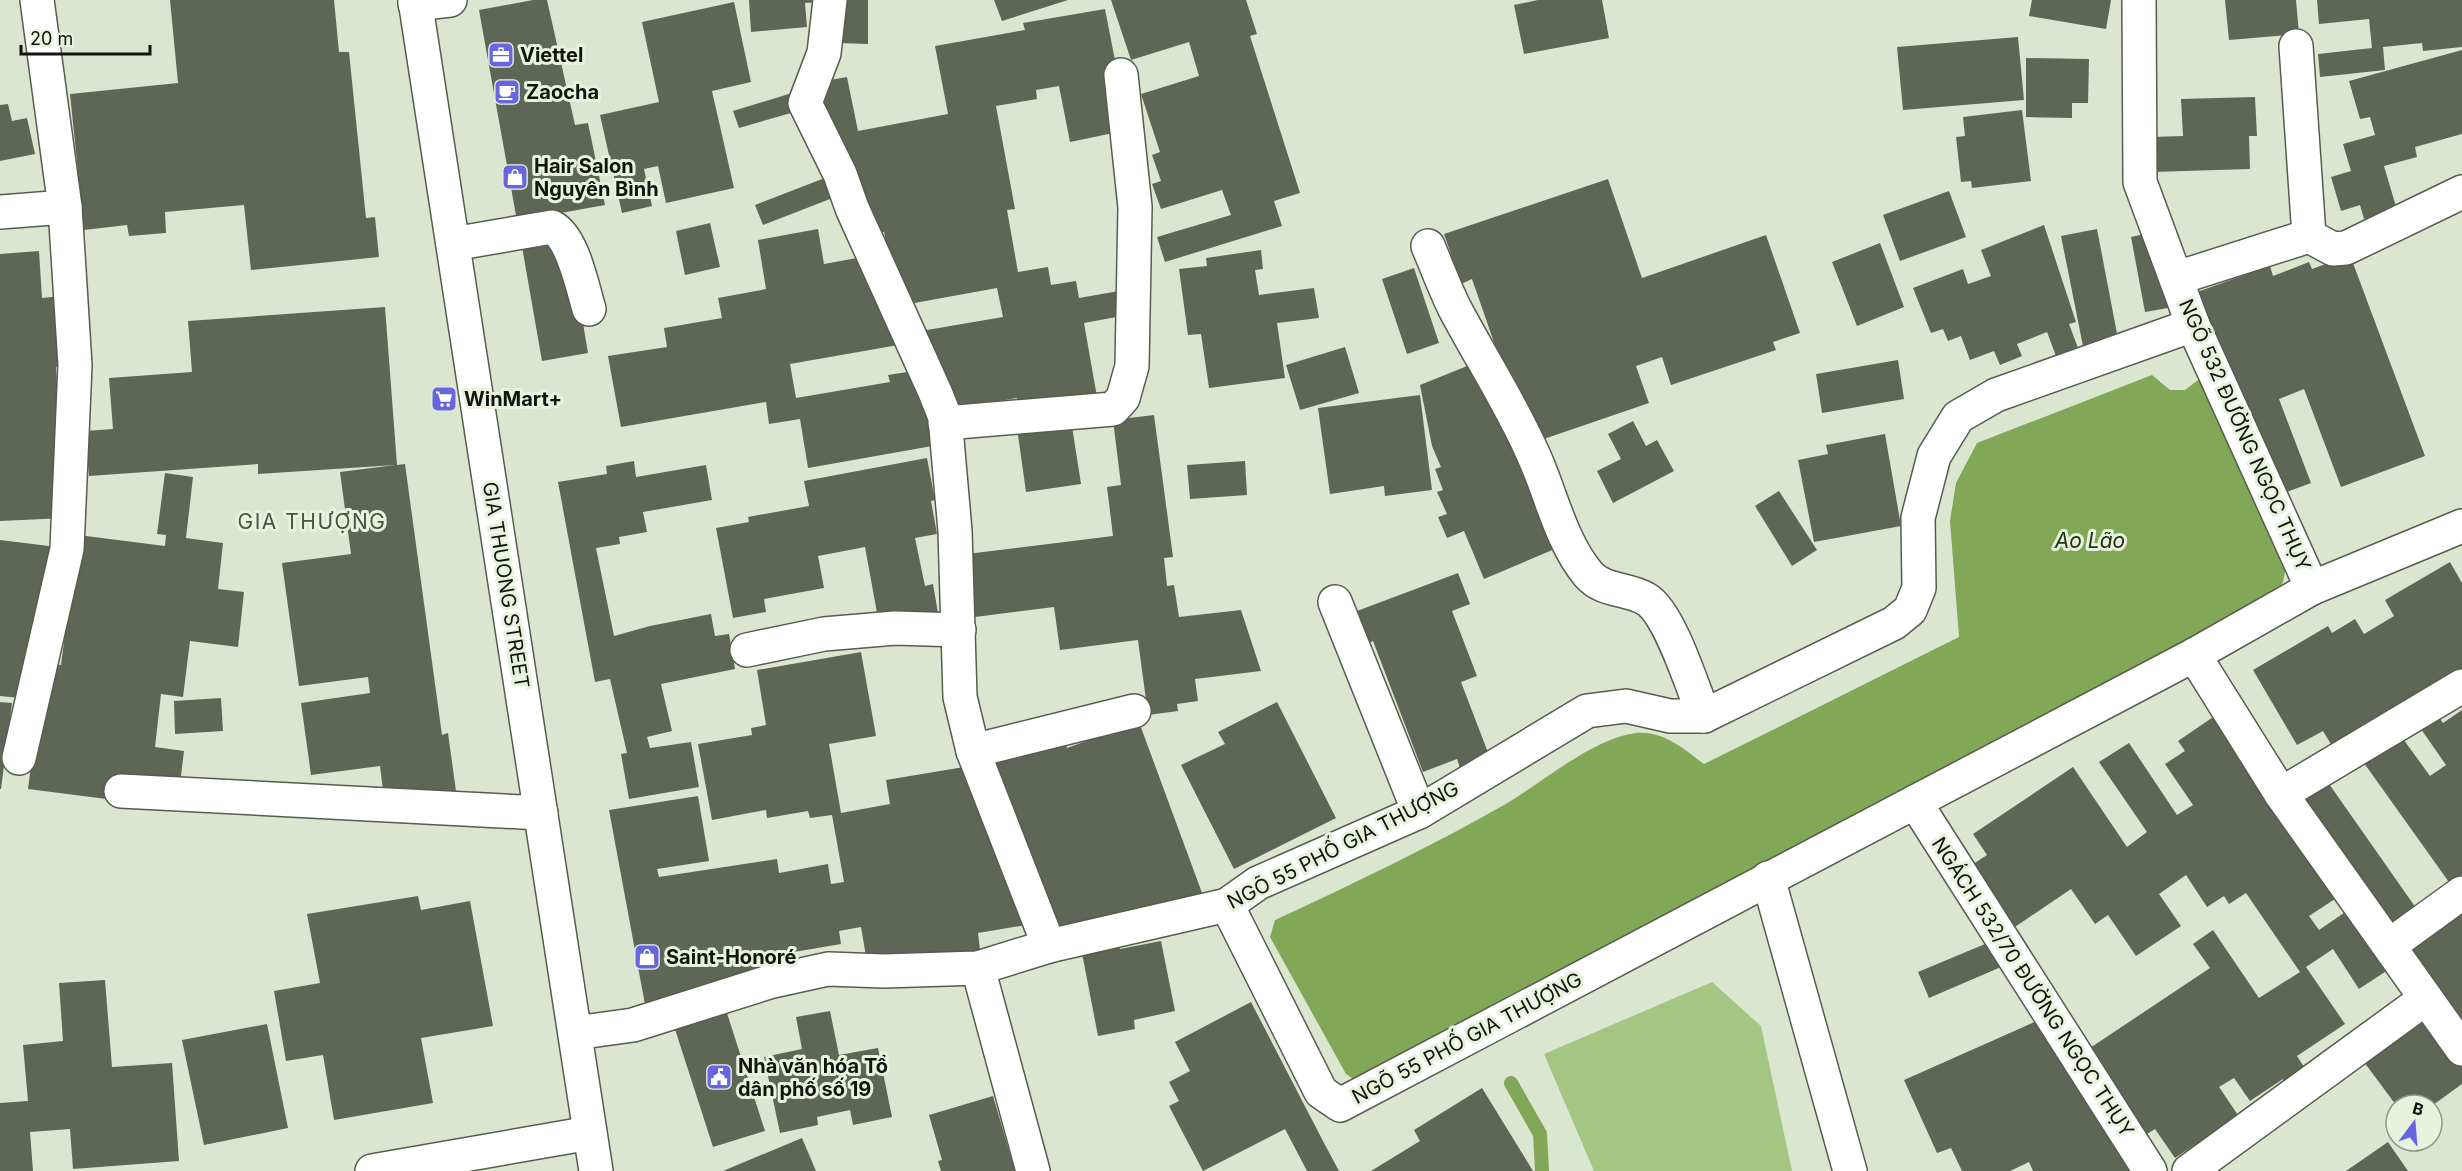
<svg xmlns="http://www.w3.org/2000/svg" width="2462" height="1171" font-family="Inter,sans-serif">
<rect width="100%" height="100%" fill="#dbe6d1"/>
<!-- green -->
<path fill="#a5c682" d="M1712 982 1761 1026 1792 1171H1594L1544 1054Z"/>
<!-- water -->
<path fill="#82a857" d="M2152 375 2170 390H2185L2202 377 2287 562 2283 582 2276 594 1365 1087 1346 1074 1270 937 1275 920C1353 884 1430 847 1504 805 1542 783 1593 738 1636 733 1663 730 1684 749 1704 764L1959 637 1950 521 1956 483 1977 443Z"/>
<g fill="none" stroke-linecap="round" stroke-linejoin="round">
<!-- stream -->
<path stroke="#82a857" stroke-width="14" d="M1511 1083 1540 1134 1542 1171"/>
</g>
<!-- building -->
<g fill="#5e6755">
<path d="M170 0H334L339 52H349L366 218 375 217 379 257 251 270 244 205 165 212 166 233 129 236 127 225 84 230 70 94 178 83Z"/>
<path d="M533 0H547L575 125 588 123 605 205 517 221 479 10Z"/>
<path d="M749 0H820V2L805 3 807 27 751 32Z"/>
<path d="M838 0H868V44L838 43Z"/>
<path d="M994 0H1068L1002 21Z"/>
<path d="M1111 0H1246L1257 34 1250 36 1300 193 1274 201 1282 226 1165 262 1157 237 1231 215 1222 190 1161 209 1152 184 1161 181 1152 155 1160 152 1141 94 1199 76 1189 42 1131 60Z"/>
<path d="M1538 0H1602L1609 38 1524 54 1514 5Z"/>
<path d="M2032 0H2111L2106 29 2029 16Z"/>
<path d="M2225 0H2296L2299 34 2229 40Z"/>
<path d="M2317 0H2462V47L2423 51 2422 43 2383 47 2385 70 2320 77 2318 54 2372 48 2369 19 2319 24Z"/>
<path d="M734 2 751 82 712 91 734 188 666 203 658 166 644 169 652 206 622 213 600 115 659 102 642 22Z"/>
<path d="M1105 9 1118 76 1123 131 1070 142 1059 86 1036 90 1037 99 996 106 1015 209 1007 210 1018 272 1048 267 1051 285 1076 281 1079 298 1119 291 1122 316 1084 323 1097 397 1019 410 1017 398 951 409 921 331 1003 317 997 288 898 306 884 232 870 235 852 187 844 141 830 143 819 82 847 77 858 131 948 114 935 46 1025 30 1023 23Z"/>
<path d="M2018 37 2024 100 1903 110 1897 47Z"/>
<path d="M2462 50V134L2415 147 2417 157 2384 166 2397 210 2364 219 2360 205 2341 211 2331 177 2351 171 2343 144 2375 135 2370 117 2360 119 2349 81Z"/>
<path d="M2026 58 2089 59 2088 103H2072V118L2026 117Z"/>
<path d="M792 93 798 111 739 128 733 111Z"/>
<path d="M2255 97 2257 136H2249L2250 169 2152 172 2151 137 2183 136 2181 99Z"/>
<path d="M8 104 12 121 27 118 35 154 0 161V105Z"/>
<path d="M2022 110 2031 181 1972 188 1971 181 1961 182 1956 137 1965 136 1963 117Z"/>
<path d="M835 174 843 194 763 225 755 205Z"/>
<path d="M1608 179 1642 278 1766 235 1800 333 1773 342 1776 350 1671 385 1662 357 1636 366 1649 403 1538 441 1514 400 1472 279 1461 284 1444 234Z"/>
<path d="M1949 191 1966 237 1900 261 1883 215Z"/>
<path d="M710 223 720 267 685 275 676 231Z"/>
<path d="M2044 225 2076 322 2069 324 2081 356 2059 364 2047 332 2017 344 2022 356 2000 365 1994 351 1970 360 1961 336 1948 341 1943 329 1931 333 1913 288 1963 269 1968 284 1991 276 1981 250Z"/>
<path d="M818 229 824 264 868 256 904 344 790 364 796 398 890 382 888 375 920 370 938 445 808 468 800 419 769 424 766 402 621 427 608 356 667 347 664 328 722 318 718 298 766 289 758 240Z"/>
<path d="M2097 229 2119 344 2084 351 2061 236Z"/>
<path d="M2153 232 2168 308 2145 312 2131 237Z"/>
<path d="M547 238 576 282 588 353 542 361 521 241Z"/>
<path d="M1880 243 1904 307 1857 326 1832 262Z"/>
<path d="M1261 250 1263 269 1255 270 1259 295 1314 288 1319 318 1277 323 1285 378 1209 388 1201 334 1188 335 1179 269 1207 266 1206 258Z"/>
<path d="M39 251 42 298 61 296 65 366 56 367 64 518 0 521V254Z"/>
<path d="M2350 255 2425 456 2341 487 2304 389 2279 399 2311 483 2273 497 2197 292 2270 266 2273 276 2309 262 2312 269Z"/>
<path d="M1414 268 1439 343 1407 354 1382 279Z"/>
<path d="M385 307 397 465 405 464 442 735 448 733 459 813 387 822 380 766 311 775 301 703 370 693 368 677 299 686 282 563 351 554 340 472 395 465 258 474V464L89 476 85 431 113 429 109 378 192 372 188 321Z"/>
<path d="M1345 347 1359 393 1300 410 1286 365Z"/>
<path d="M1482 360 1564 545 1484 579 1464 531 1447 538 1438 517 1447 514 1437 492 1443 490 1435 469 1441 467 1432 446 1420 385Z"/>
<path d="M1898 360 1904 399 1822 413 1816 374Z"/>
<path d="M1420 395 1432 490 1385 496 1384 486 1330 494 1318 408Z"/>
<path d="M1154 415 1173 557 1164 558 1167 586 1174 585 1179 617 1241 610 1261 671 1195 679 1198 701 1177 704 1178 711 1148 715 1138 640 1060 650 1054 607 975 617 967 554 1113 536 1107 487 1121 485 1113 420Z"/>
<path d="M1071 420 1081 484 1026 492 1017 428Z"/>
<path d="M1633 421 1646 446 1657 440 1674 471 1613 503 1597 471 1621 459 1608 434Z"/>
<path d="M1885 434 1901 526 1814 542 1798 460 1828 454 1826 445Z"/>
<path d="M927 458 935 500 931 501 937 534 915 538 925 586 933 584 938 613 879 624 865 547 818 556 824 588 764 599 766 612 733 618 716 528 749 522 748 517 809 506 804 481Z"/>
<path d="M634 461 636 477 706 465 712 500 643 512 647 532 619 537 620 544 596 548 614 636 650 626 711 614 715 636 729 634 735 669 661 684 672 731 647 737 650 748 691 742 699 787 629 799 621 754 627 753 610 679 595 682 558 482 607 474 606 466Z"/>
<path d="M1245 461 1247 495 1190 499 1187 465Z"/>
<path d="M165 473 193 477 186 538 223 543 218 589 244 592 238 647 190 641 183 697 161 694 155 747 184 751 177 808 28 789 44 663 61 665 78 535 165 546 166 535 157 534Z"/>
<path d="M1779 491 1817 550 1792 566 1755 506Z"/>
<path d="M0 540 57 547 30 699 0 696Z"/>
<path d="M2450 562 2462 583V683L2335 751 2323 731 2297 745 2253 670 2328 626 2332 633 2355 619 2364 634 2394 616 2385 600Z"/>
<path d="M1458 573 1470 604 1452 611 1477 676 1461 682 1492 763 1462 774 1457 759 1423 772 1373 641 1369 643 1357 611Z"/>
<path d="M861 652 876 736 829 744 841 813 890 804 886 780 976 765 1026 925 978 933 980 950 868 968 861 927 839 931 841 944 794 952 796 962 646 1010 609 810 698 796 709 861 657 869 659 877 777 859 779 873 828 864 831 884 844 882 832 815 810 818 808 811 767 818 766 810 712 820 698 744 752 735 751 728 766 725 757 670Z"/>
<path d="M221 698 223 731 175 734 174 701Z"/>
<path d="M0 702 12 703 1 789H0Z"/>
<path d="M1277 702 1336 818 1234 869 1181 765 1225 744 1218 732Z"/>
<path d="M2462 710V888L2456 892 2359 756 2401 736 2430 776 2446 765 2421 729 2438 716 2443 723Z"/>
<path d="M2219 713 2335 899 2309 916 2319 930 2354 906 2394 966 2359 989 2333 949 2306 967 2345 1024 2297 1056 2311 1078 2292 1091 2283 1079 2250 1101 2234 1078 2219 1087 2242 1121 2200 1150 2196 1144 2175 1158 2155 1129 2147 1134 2116 1087 2084 1052 2210 968 2193 944 2213 930 2259 998 2300 972 2246 893 2229 904 2224 896 2207 907 2186 875 2159 894 2181 926 2136 956 2108 915 2095 924 2071 889 2006 933 1964 870 1987 855 1973 834 2073 767 2127 847 2147 832 2099 762 2129 743 2177 815 2193 805 2165 764 2185 751 2178 741Z"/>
<path d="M1139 722 1205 901 1054 938 990 765 1064 739 1067 748Z"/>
<path d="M2327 781 2423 918 2392 940 2296 802Z"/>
<path d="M418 896 421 910 470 901 493 1026 421 1038 433 1103 334 1120 323 1055 286 1061 274 991 320 983 307 914Z"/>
<path d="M2453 903 2462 915V1031L2395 948Z"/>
<path d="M1997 939 2008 964 1929 998 1918 972Z"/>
<path d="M1161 941 1175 1011 1134 1020 1135 1029 1098 1036 1081 948 1118 942 1120 949Z"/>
<path d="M105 980 112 1067 172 1063 179 1161 73 1169 70 1129 30 1132 33 1171H0V1103L28 1101 23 1045 63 1041 59 983Z"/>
<path d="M1251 1002 1324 1143 1339 1171H1307L1285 1129 1203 1171 1184 1135 1169 1106 1179 1101 1169 1082 1190 1071 1175 1042Z"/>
<path d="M725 1007 765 1131 713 1147 673 1023Z"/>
<path d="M2422 1008 2462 1063V1084L2433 1105H2396L2358 1054Z"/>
<path d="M830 1011 839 1055 878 1048 892 1117 853 1125 850 1110 817 1117 818 1125 780 1133 764 1057 802 1049 796 1017Z"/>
<path d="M2048 1016 2091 1111 2097 1109 2140 1171H2033L2029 1162 2010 1171H1962L1951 1148 1937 1153 1904 1080Z"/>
<path d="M267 1024 288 1128 204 1145 182 1040Z"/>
<path d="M1482 1088 1533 1171H1371L1420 1141 1414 1130Z"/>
<path d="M993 1096 1015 1171H941L938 1161 942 1160 929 1115Z"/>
<path d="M802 1138 816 1171H723Z"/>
<path d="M2388 1142 2408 1171H2346Z"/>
</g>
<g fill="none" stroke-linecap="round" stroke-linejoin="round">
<!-- minor casing -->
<g stroke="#555e4d" stroke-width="36">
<g id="minor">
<path d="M415 0 596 1171"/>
<path d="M830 0 824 53 805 103 840 174 852 208 935 392 945 417 955 531 960 697 973 751 1049 946"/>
<path d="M415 4 450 0"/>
<path d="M2296 46 2309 236"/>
<path d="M0 212 65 207"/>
<path d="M453 244 552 227C573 238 582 286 589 309"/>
<path d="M1428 246C1437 267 1445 289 1455 309 1481 358 1511 404 1533 454 1551 493 1560 540 1588 574 1603 592 1628 588 1646 599 1670 613 1693 689 1704 716"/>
<path d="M2177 278 2309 236 2333 249 2346 248 2462 192"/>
<path d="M945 423 1113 409 1123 398 1132 366 1135 207 1121 75"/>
<path d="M2312 588 2462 526"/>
<path d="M1335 602 1419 812"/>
<path d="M747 650 824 634 895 628 959 630"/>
<path d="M2194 655 2281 794 2462 1049"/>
<path d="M973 751 1134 711"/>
<path d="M19 758 67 549 75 365 65 207 37 0"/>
<path d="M121 791 541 813"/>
<path d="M2281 794 2462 686"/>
<path d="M1915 802 2150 1171"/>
<path d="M1768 878 1850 1171"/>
<path d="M1227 905 1321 1092 1340 1105 2194 655 2312 588 2193 325 2140 182 2139 0"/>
<path d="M2390 945 2462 893"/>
<path d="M978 968 1033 1171"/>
<path d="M575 1033 633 1025 769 982 828 969 884 971 978 968 1049 946 1227 905 1258 883 1419 812 1587 711 1626 706 1670 716H1704L1894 623 1910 610 1919 588 1918 518 1934 456 1958 417 1996 395 2193 325"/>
<path d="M372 1171 590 1133"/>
<path d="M2189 1171 2425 999"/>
</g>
</g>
<!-- minor -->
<use href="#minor" stroke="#fff" stroke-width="33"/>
</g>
<!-- icons -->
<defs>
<g id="office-square" transform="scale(1.35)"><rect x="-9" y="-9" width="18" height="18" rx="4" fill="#6766df" stroke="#e8f3de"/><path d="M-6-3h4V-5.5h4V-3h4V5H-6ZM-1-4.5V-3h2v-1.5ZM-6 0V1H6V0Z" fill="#fff"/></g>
<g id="cafe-square" transform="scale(1.35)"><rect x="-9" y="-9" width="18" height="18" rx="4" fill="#6766df" stroke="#e8f3de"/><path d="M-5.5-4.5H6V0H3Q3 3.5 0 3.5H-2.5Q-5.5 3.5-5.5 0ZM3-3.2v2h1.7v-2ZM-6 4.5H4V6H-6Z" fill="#fff"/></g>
<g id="shop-square" transform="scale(1.35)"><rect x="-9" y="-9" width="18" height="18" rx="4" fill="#6766df" stroke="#e8f3de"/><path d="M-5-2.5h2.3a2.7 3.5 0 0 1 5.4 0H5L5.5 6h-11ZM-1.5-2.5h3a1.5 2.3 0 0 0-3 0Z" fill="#fff"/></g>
<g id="supermarket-square" transform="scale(1.35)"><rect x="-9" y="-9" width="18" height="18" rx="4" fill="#6766df" stroke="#e8f3de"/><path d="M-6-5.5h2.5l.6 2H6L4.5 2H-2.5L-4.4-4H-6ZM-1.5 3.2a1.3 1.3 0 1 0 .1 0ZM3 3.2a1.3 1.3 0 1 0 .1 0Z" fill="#fff"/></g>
<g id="civic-square" transform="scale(1.35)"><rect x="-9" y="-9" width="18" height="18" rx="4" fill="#6766df" stroke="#e8f3de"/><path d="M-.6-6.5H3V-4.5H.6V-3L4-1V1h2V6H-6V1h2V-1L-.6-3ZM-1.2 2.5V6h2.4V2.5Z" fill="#fff"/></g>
</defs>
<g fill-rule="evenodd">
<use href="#office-square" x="501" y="55"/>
<use href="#cafe-square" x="507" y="92"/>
<use href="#shop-square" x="515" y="177"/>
<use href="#supermarket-square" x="444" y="399"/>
<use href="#shop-square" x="647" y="957"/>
<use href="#civic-square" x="719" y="1077"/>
</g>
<g text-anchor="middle" stroke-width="6" stroke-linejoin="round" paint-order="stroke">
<!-- poi labels -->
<g font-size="20" font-weight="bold" fill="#12150e" stroke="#e8f3de" text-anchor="start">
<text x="520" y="62">Viettel</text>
<text x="526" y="99">Zaocha</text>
<text x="534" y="173">Hair Salon<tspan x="534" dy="23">Nguyên Bình</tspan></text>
<text x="464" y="406">WinMart+</text>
<text x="666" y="964">Saint-Honoré</text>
<text x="738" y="1073">Nhà văn hóa Tổ<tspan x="738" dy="23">dân phố số 19</tspan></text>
</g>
<!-- street labels -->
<g font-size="20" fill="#12150e" stroke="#e8f3de">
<text transform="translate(2245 435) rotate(66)" y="7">NGÕ 532 ĐƯỜNG NGỌC THỤY</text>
<text transform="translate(506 585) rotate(81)" y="7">GIA THUONG STREET</text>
<text transform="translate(1343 845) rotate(-27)" y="7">NGÕ 55 PHỐ GIA THƯỢNG</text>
<text transform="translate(2033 987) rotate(57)" y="7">NGÁCH 532/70 ĐƯỜNG NGỌC THỤY</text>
<text transform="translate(1467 1038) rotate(-28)" y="7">NGÕ 55 PHỐ GIA THƯỢNG</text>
</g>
<!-- neighbourhood labels -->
<g font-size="21" letter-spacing="1.5" fill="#4b5442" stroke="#e8f3de">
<text x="312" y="529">GIA THƯỢNG</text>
</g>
<!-- water labels -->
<g font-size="21" font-style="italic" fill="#233210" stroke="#e8f3de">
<text x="2090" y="548">Ao Lão</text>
</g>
</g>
<!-- north arrow -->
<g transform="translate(2414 1123) rotate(16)"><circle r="28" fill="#e8f3de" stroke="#929a8b" stroke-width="1.5"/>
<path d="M0-4.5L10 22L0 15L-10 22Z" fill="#6766df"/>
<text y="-9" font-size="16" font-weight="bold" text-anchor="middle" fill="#12150e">B</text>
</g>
<!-- scale -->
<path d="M21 45v9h129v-9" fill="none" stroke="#12150e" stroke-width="3"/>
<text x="30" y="45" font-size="18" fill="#12150e" stroke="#e8f3de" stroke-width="4.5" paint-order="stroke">20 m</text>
</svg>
